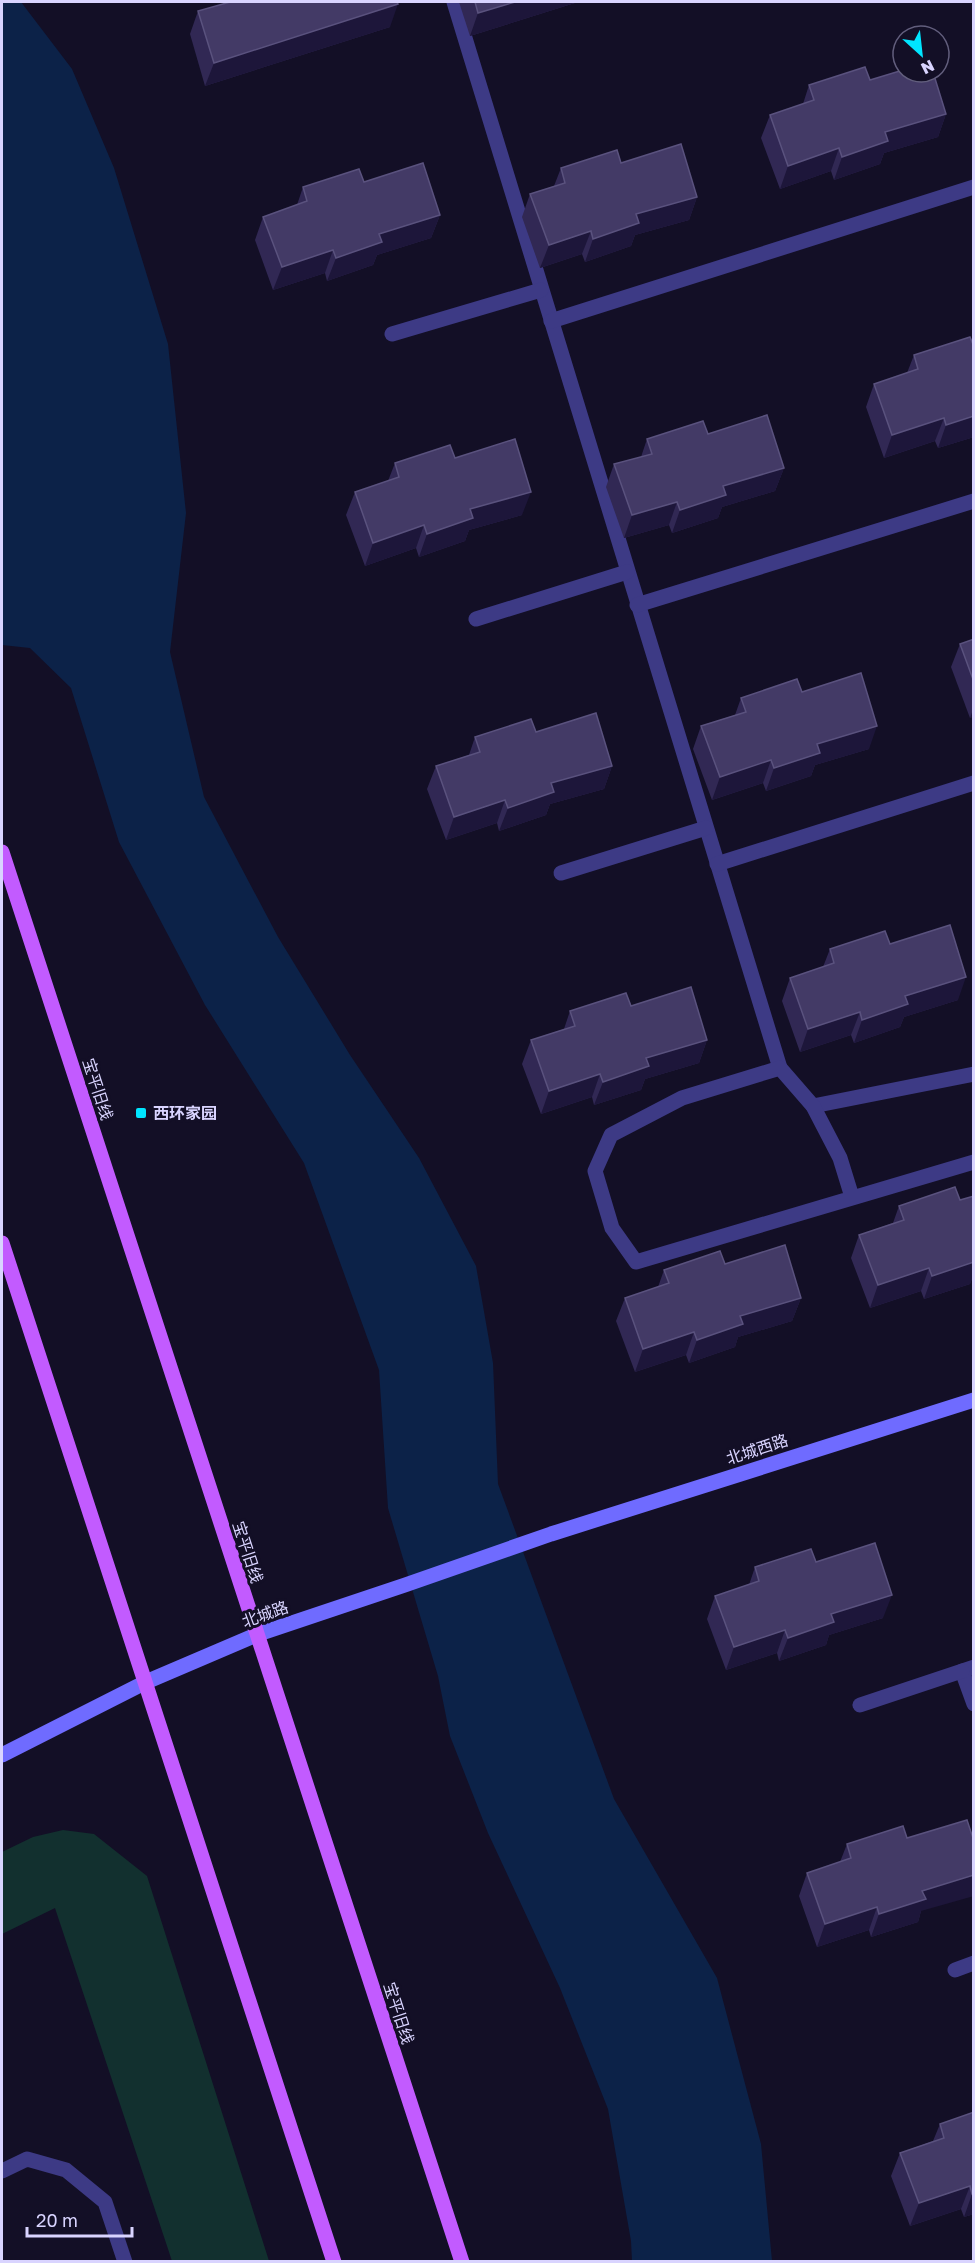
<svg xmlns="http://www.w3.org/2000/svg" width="975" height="2263" font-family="'Golos Text','Noto Sans SC',sans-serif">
<rect width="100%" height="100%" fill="#130f26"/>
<!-- green -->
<path fill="#12302f" d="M63 1830 94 1834 147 1876 269 2261H172L55 1908 2 1934V1852L33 1837Z"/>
<!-- water -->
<path fill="#0c2248" d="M2 2H21L72 69 114 168 168 344 186 513 170 652 204 797 278 937 350 1055 419 1158 476 1266 493 1363 498 1484 614 1799 717 1978 761 2144 772 2261H632L631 2241 608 2109 560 1988 488 1833 450 1736 438 1676 388 1508 379 1370 304 1163 205 1005 119 842 71 688 30 648 2 645Z"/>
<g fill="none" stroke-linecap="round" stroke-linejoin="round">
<!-- street -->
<g stroke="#3d3a85" stroke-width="15">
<path d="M454 2 780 1068"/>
<path d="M551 321 974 187"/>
<path d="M392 334 541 290"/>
<path d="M637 605 974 501"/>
<path d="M476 619 627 572"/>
<path d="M717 864 974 783"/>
<path d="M561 873 706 828"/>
<path d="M813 1106 974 1074"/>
<path d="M852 1197 840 1158 813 1106 780 1068 682 1098 611 1135 595 1171 612 1228 636 1262 974 1162"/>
<path d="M974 1667 962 1671 974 1704"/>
<path d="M860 1705 962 1671"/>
<path d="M955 1970 974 1963"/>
<path d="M2 2171 27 2159 66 2170 105 2202 125 2262"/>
</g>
<!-- secondary -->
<path stroke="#6f6bff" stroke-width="15" d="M2 1755 146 1682 256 1635 405 1585 551 1534 974 1400"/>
<!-- primary -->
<g stroke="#c25bff" stroke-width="15">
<path d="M2 852 462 2262"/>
<path d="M2 1243 334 2262"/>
</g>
</g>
<!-- wall -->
<g fill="#312854">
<path d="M459 2H578L470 36Z"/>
<path d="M198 11 390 27 205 86 190 34Z"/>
<path d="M870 80 946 114 938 137 884 153 880 164 834 180 831 171 780 189 761 138 770 115 803 104 809 85Z"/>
<path d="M621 163 697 197 689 220 635 235 631 246 585 262 582 254 540 268 522 217 530 194 554 186 561 168Z"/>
<path d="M364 182 440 215 431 238 377 255 373 265 327 281 325 273 273 290 255 240 263 217 297 205 303 187Z"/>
<path d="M974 347V437L938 448 935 441 884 458 866 407 874 384 907 373 914 355Z"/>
<path d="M708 434 784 468 775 491 722 507 718 518 672 533 669 525 624 538 606 487 614 464 641 457 647 439Z"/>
<path d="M455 458 522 515 469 530 465 541 419 557 416 548 365 566 346 515 355 492 388 481 395 463Z"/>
<path d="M974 639V716L970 718 951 667 960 644Z"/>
<path d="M802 692 869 749 815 765 811 776 766 791 763 783 712 800 693 749 701 726 735 715 741 698Z"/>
<path d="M536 732 612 766 604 789 550 804 546 815 499 831 497 823 446 840 427 789 436 766 469 755 475 737Z"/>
<path d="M890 944 958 1000 904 1017 900 1027 854 1043 851 1035 800 1052 782 1001 790 978 823 967 830 949Z"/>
<path d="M631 1006 707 1040 699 1063 645 1079 641 1090 594 1105 592 1097 541 1114 522 1064 531 1040 564 1029 570 1011Z"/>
<path d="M899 1206 974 1273 970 1284 924 1299 921 1291 870 1308 851 1258 859 1235 893 1223Z"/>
<path d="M725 1264 801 1298 792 1321 738 1337 735 1347 689 1363 686 1355 635 1372 616 1321 625 1298 658 1287 664 1270Z"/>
<path d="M816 1562 883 1618 829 1635 826 1645 779 1661 777 1653 726 1670 707 1619 715 1596 749 1585 755 1567Z"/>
<path d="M847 1844 921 1911 918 1922 871 1937 869 1930 817 1947 799 1896 807 1873 840 1862Z"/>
<path d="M974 2112V2214L964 2217 961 2209 910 2226 891 2176 900 2153 933 2141 940 2124Z"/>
</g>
<!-- shaded-wall -->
<g fill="#1d163a">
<path d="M515 2H578L470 36 478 13Z"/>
<path d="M398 4 390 27 205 86 214 63Z"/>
<path d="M946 114 938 137 884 153 880 164 834 180 842 157 885 132Z"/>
<path d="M839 148 831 171 780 189 788 166Z"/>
<path d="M697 197 689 220 635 235 631 246 585 262 593 239 636 214Z"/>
<path d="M440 215 431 238 377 255 373 265 327 281 336 258 379 234Z"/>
<path d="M591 231 582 254 540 268 549 245Z"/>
<path d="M333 250 325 273 273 290 282 267Z"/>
<path d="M974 416V437L938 448 946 425Z"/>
<path d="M944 418 935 441 884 458 892 435Z"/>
<path d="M784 468 775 491 722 507 718 518 672 533 680 510 723 486Z"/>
<path d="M531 492 522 515 469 530 465 541 419 557 427 534 470 509Z"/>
<path d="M677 502 669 525 624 538 632 515Z"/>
<path d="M424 525 416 548 365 566 373 543Z"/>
<path d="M974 707V716L970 718Z"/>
<path d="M877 726 869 749 815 765 811 776 766 791 774 768 817 744Z"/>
<path d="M771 760 763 783 712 800 720 777Z"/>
<path d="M612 766 604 789 550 804 546 815 499 831 508 808 551 783Z"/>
<path d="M505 800 497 823 446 840 454 817Z"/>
<path d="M966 977 958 1000 904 1017 900 1027 854 1043 862 1020 905 996Z"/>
<path d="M860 1012 851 1035 800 1052 808 1029Z"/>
<path d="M707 1040 699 1063 645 1079 641 1090 594 1105 603 1082 646 1058Z"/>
<path d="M600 1074 592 1097 541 1114 549 1091Z"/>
<path d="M974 1256V1273L970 1284 924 1299 932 1276Z"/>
<path d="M929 1268 921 1291 870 1308 878 1285Z"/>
<path d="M801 1298 792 1321 738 1337 735 1347 689 1363 697 1340 740 1316Z"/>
<path d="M694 1332 686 1355 635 1372 643 1349Z"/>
<path d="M892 1595 883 1618 829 1635 826 1645 779 1661 788 1638 831 1614Z"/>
<path d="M785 1630 777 1653 726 1670 734 1647Z"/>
<path d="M974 1875V1896L921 1911 918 1922 871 1937 879 1914 922 1891Z"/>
<path d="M877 1907 869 1930 817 1947 825 1924Z"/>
<path d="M970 2186 961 2209 910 2226 919 2203Z"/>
<path d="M972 2194H974V2214L964 2217Z"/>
</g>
<!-- building -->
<g fill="#433a66" stroke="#5a527e" stroke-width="1.5">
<path d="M230 2H397L398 4 214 63 198 11Z"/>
<path d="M475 2H515L478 13Z"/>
<path d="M865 67 870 80 903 70V72H933L946 114 885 132 888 141 842 157 839 148 788 166 770 115 814 100 809 85Z"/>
<path d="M681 144 697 197 636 214 639 223 593 239 591 231 549 245 530 194 565 183 561 168 617 150 621 163Z"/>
<path d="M423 163 440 215 379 234 382 242 336 258 333 250 282 267 263 217 307 201 303 187 359 169 364 182Z"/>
<path d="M970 337 974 347V416L946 425 944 418 892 435 874 384 918 369 914 355Z"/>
<path d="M767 415 784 468 723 486 726 495 680 510 677 502 632 515 614 464 652 454 647 439 703 421 708 434Z"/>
<path d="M515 439 531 492 470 509 473 518 427 534 424 525 373 543 355 492 399 477 395 463 450 445 455 458Z"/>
<path d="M974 639V682L960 644Z"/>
<path d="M861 673 877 726 817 744 820 753 774 768 771 760 720 777 701 726 746 712 741 698 797 679 802 692Z"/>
<path d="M596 713 612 766 551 783 554 792 508 808 505 800 454 817 436 766 480 752 475 737 531 719 536 732Z"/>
<path d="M950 925 966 977 905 996 908 1004 862 1020 860 1012 808 1029 790 978 834 963 830 949 885 931 890 944Z"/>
<path d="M691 987 707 1040 646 1058 649 1066 603 1082 600 1074 549 1091 531 1040 575 1026 570 1011 626 993 631 1006Z"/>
<path d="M955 1187 960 1200 974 1196V1262L932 1276 929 1268 878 1285 859 1235 904 1220 899 1206Z"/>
<path d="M785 1245 801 1298 740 1316 743 1324 697 1340 694 1332 643 1349 625 1298 669 1283 664 1270 720 1251 725 1264Z"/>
<path d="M875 1543 892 1595 831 1614 834 1622 788 1638 785 1630 734 1647 715 1596 759 1581 755 1567 811 1549 816 1562Z"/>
<path d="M967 1820 974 1841V1875L922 1891 926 1899 879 1914 877 1907 825 1924 807 1873 851 1858 847 1844 903 1826 907 1838Z"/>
<path d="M974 2112V2194H972L970 2186 919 2203 900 2153 944 2138 940 2124Z"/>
</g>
<!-- markers -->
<rect fill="#00e5ff" stroke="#130f26" stroke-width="2" x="135" y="1107" width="12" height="12" rx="3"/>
<g text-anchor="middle" stroke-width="6" stroke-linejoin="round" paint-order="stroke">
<!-- street labels -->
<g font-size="16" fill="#d9d4ff" stroke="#130f26">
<text transform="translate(98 1089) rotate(72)" y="6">宝平旧线</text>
<text transform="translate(757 1449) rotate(-18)" y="6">北城西路</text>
<text transform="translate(248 1552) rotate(72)" y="6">宝平旧线</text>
<text transform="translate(265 1614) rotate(-20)" y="6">北城路</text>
<text transform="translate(399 2013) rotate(72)" y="6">宝平旧线</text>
</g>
<!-- poi labels -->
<g font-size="16" font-weight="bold" fill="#d9d4ff" stroke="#130f26" text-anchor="start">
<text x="153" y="1119">西环家园</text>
</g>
</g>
<!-- border -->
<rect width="975" height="2263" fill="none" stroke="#d9d4ff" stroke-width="6"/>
<!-- north arrow -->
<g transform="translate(921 54) rotate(153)"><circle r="28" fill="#130f26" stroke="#625e7d" stroke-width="1.5"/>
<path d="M0-4.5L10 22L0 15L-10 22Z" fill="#00e5ff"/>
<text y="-9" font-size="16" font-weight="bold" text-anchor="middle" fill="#d9d4ff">N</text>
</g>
<!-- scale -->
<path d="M27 2227v9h105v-9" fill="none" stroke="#d9d4ff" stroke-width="3"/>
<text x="36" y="2227" font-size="18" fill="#d9d4ff" stroke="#130f26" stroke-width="4.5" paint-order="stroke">20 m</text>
</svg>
